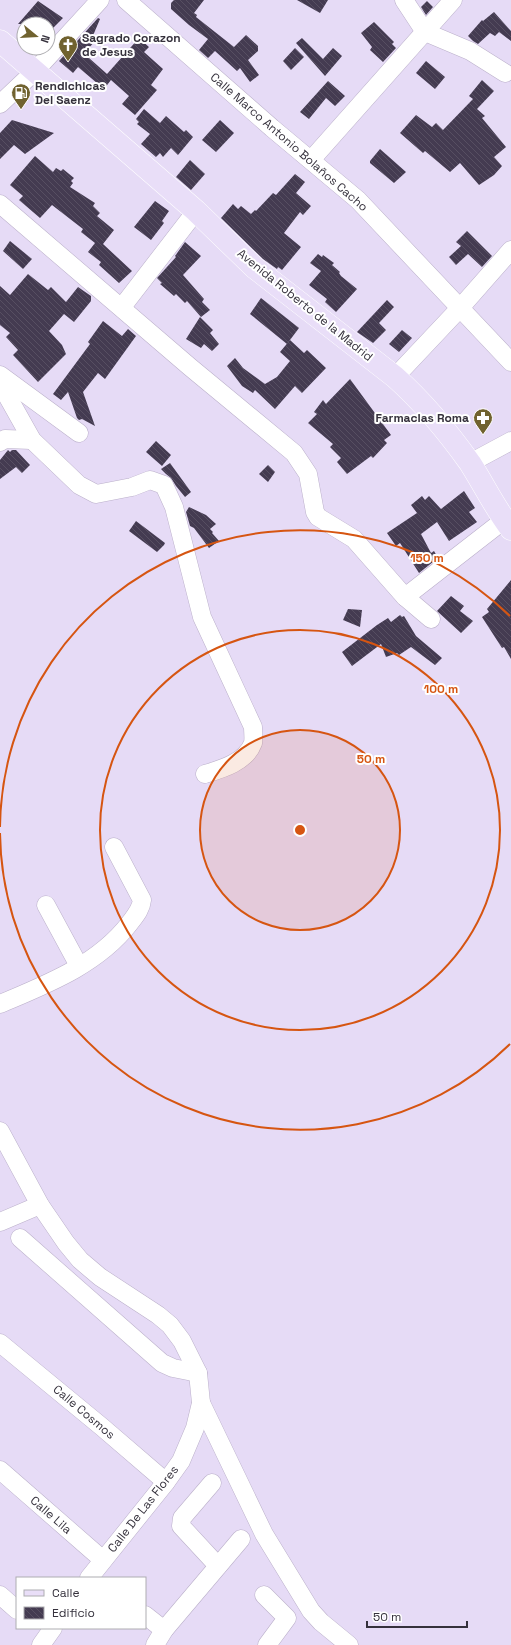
<svg xmlns="http://www.w3.org/2000/svg" width="511" height="1645" font-family="'Space Grotesk',sans-serif">
<defs>
<pattern id="building-back-hatch" width="6" height="6" patternUnits="userSpaceOnUse"><rect width="6" height="6" fill="#443b51"/><path d="M-1 5l2 2M0 0l6 6M5-1l2 2" fill="none" stroke="#574f62"/></pattern>
</defs>
<rect width="100%" height="100%" fill="#e6dbf6"/>
<!-- building -->
<g fill="url(#building-back-hatch)">
<path d="M174 0H204L194 13 197 15 196 17 234 47 246 35 258 46V51L248 60 259 75 250 82 240 68 237 71 215 51 208 58 199 50 208 39 189 25 171 9V3Z"/>
<path d="M297 0H328L320 13Z"/>
<path d="M38 1 63 18 48 33V24H18Z"/>
<path d="M427 1 433 7 426 15 421 7Z"/>
<path d="M494 12 511 31V41L499 32 495 36 490 33 478 44 473 41 468 36 482 20 483 21Z"/>
<path d="M98 18 100 19 92 38 95 41 88 49 93 53 89 58 107 74 139 38 149 47 144 52 163 69 151 85 157 90 135 115 122 104 129 96 111 80 104 89 78 67 73 73 59 61Z"/>
<path d="M374 22 394 42 392 44 396 48 383 62 370 50 372 47 361 33Z"/>
<path d="M302 38 323 59 333 48 342 56 325 76 296 43Z"/>
<path d="M295 48 304 57 291 70 283 61Z"/>
<path d="M426 61 445 77 435 89 416 73Z"/>
<path d="M482 80 494 91 477 109 485 116 482 118 506 147 494 157 502 166 494 175 479 185 460 163 450 172 425 151 423 153 400 133 416 115 432 127 436 123 443 130 473 99 469 96Z"/>
<path d="M328 81 345 96 335 106 326 98 309 119 300 112Z"/>
<path d="M144 109 160 123 166 116 184 132 186 130 193 137 178 155 171 148 163 157 160 153 156 157 141 144 150 134 137 124 139 122 136 119Z"/>
<path d="M12 120 54 133 25 154 14 145 0 159V133Z"/>
<path d="M220 120 234 133 216 152 202 140Z"/>
<path d="M380 149 406 172 394 183 370 163V161Z"/>
<path d="M35 156 53 172 56 168 61 171 63 169 74 178 71 181 73 183 70 187 95 203 93 206 100 213 97 216 114 230 103 244 132 271 119 283 99 265 101 262 88 252 95 243 81 232 83 229 52 205 40 218 19 200 23 196 10 185Z"/>
<path d="M190 160 205 174 191 190 176 177Z"/>
<path d="M295 174 305 182 296 193 311 206 303 215 300 212 284 233 301 247 282 270 278 267 277 269 263 259 221 218 233 204 238 209 241 206 251 214 255 210 256 211 273 193 276 195Z"/>
<path d="M155 201 169 211 162 221 164 223 151 240 134 227Z"/>
<path d="M467 231 492 256 482 267 468 254 456 265 449 257 461 246 456 242Z"/>
<path d="M10 241 32 259 23 269 3 251Z"/>
<path d="M185 242 201 256 183 275 204 299 202 302 210 310 201 317 187 301 185 303 176 294 174 296 160 284 162 283 157 278 176 257 175 256Z"/>
<path d="M318 254 322 257 323 255 334 263 332 265 340 272 339 273 341 276 357 289 336 312 325 302 327 299 309 285 321 271 310 263Z"/>
<path d="M28 274 48 290 51 287 66 302 78 287 91 296V301L74 322 64 314 49 331 62 345 66 354 38 382 13 355 18 350 6 337 10 333 0 325V286L10 295Z"/>
<path d="M261 298 299 328 287 344 250 314Z"/>
<path d="M387 300 394 307 379 323 386 330 373 343 357 332Z"/>
<path d="M200 317 213 330 210 333 219 344 212 351 204 344 201 348 186 339Z"/>
<path d="M103 321 122 336 128 329 136 336 105 379 98 373 83 392 95 426 82 419 79 420 77 418 68 392 61 400 53 394 90 344 88 342Z"/>
<path d="M402 330 412 338 399 352 389 344Z"/>
<path d="M290 340 304 353 307 350 326 368 302 393 295 386 275 409 255 390 253 393 242 386 227 366 235 358 243 368 265 384 277 377 290 361 280 352Z"/>
<path d="M350 379 391 435 384 440 387 443 373 458 371 456 347 474 337 462 341 458 330 447 333 444 308 423 317 414 314 412 323 400 326 404Z"/>
<path d="M156 441 171 455 162 466 146 452Z"/>
<path d="M8 450 10 452 12 450H16L30 465 22 473 16 467 0 479V460Z"/>
<path d="M170 463 191 492 185 497 176 486 171 478 166 474 161 469Z"/>
<path d="M268 465 275 472 268 482 259 474Z"/>
<path d="M464 491 475 508 469 512 477 522 449 541 437 522 421 534 431 553 434 551 438 558 419 573 400 543 396 546 387 533 417 513 411 505 422 496 425 500 429 496 441 509Z"/>
<path d="M189 507 206 515 216 524 210 529 213 532 212 533 219 541 209 548 194 528 190 526 186 512Z"/>
<path d="M136 521 165 543 164 545 157 552 129 531Z"/>
<path d="M511 580V659L504 647 502 648 482 617 489 612 487 609Z"/>
<path d="M451 596 464 606 460 611 473 621 461 633 437 611Z"/>
<path d="M348 609 362 610 360 627 343 620Z"/>
<path d="M400 615 402 617 404 616 416 636 442 658 435 665 411 647 399 655 397 653 386 657 381 644 352 666 342 652 377 625 388 618 391 622Z"/>
</g>
<g fill="none" stroke-linecap="round" stroke-linejoin="round">
<!-- minor casing -->
<g stroke="#bbb0ca" stroke-width="19">
<g id="minor">
<path d="M126 0 272 128 358 200 511 362"/>
<path d="M404 0 425 32 470 51 505 73"/>
<path d="M0 104 34 72 100 0"/>
<path d="M311 160 453 0"/>
<path d="M0 204 190 367 294 453 308 474 315 512 318 517 354 539 405 597 431 619"/>
<path d="M122 307 196 211"/>
<path d="M0 375 79 433"/>
<path d="M395 377 460 308 511 250"/>
<path d="M0 383 32 440 79 485 96 494 132 487 150 480 164 485 174 507 202 617 253 727C253 732 254 738 253 743 246 762 222 769 205 774"/>
<path d="M0 442 5 439 32 440"/>
<path d="M470 463 511 441"/>
<path d="M405 597 504 520"/>
<path d="M46 905 79 966"/>
<path d="M0 1004C47 984 97 965 129 924 135 916 141 910 142 900L114 847"/>
<path d="M0 1131 40 1205 66 1243 80 1260 100 1277 158 1315 170 1325 182 1341 198 1373 201 1403 195 1428 181 1461 166 1482 89 1578"/>
<path d="M0 1222 40 1205"/>
<path d="M20 1238 162 1363 173 1368 198 1373"/>
<path d="M0 1343 102 1427 166 1482"/>
<path d="M201 1403 264 1534 311 1611 321 1622 349 1645"/>
<path d="M0 1470 103 1560"/>
<path d="M212 1483 182 1518 181 1526 218 1566"/>
<path d="M0 1595 17 1610"/>
<path d="M264 1595 287 1618 267 1645"/>
<path d="M145 1615 164 1630"/>
<path d="M41 1645 53 1628"/>
<path d="M155 1645 164 1630 241 1539"/>
</g>
</g>
<!-- major casing -->
<g stroke="#fff" stroke-width="23">
<path id="major" d="M0 41 196 211 255 268 395 377C423 402 448 432 470 463 484 485 495 508 511 529"/>
</g>
<!-- minor -->
<use href="#minor" stroke="#fff" stroke-width="18"/>
<!-- major -->
<use href="#major" stroke="#e9def8" stroke-width="22"/>
</g>
<!-- distance rings -->
<circle cx="300" cy="830" r="100" fill="#d65511" fill-opacity=".12"/>
<g fill="none" stroke="#d65511" stroke-width="2">
<circle cx="300" cy="830" r="100"/>
<circle cx="300" cy="830" r="200"/>
<path d="M510 1044A300 300 0 0 1 0 833M0 827A300 300 0 0 1 510 616"/>
</g>
<!-- icons -->
<defs>
<g id="church-pin" transform="scale(1)"><path d="M0 17L-7.5 6A9.5 9.5 0 1 1 7.5 6Z" fill="#70622f" stroke="#fff"/><path d="M-1.2-6h2.4v3.5h3.3v2.4h-3.3V6h-2.4V-.1h-3.3v-2.4h3.3Z" fill="#fff"/></g>
<g id="fuel-pin" transform="scale(1)"><path d="M0 17L-7.5 6A9.5 9.5 0 1 1 7.5 6Z" fill="#70622f" stroke="#fff"/><path d="M-5.5-6h7V0h2V4h1.3V-2.5L3-4.5l.8-.8L6-3V5H2.5V1h-1V6h-7ZM-4.2-4.7v3.2H.2V-4.7Z" fill="#fff"/></g>
<g id="pharmacy-pin" transform="scale(1)"><path d="M0 17L-7.5 6A9.5 9.5 0 1 1 7.5 6Z" fill="#70622f" stroke="#fff"/><path d="M-2-6h4v4h4v4h-4v4h-4v-4h-4v-4h4Z" fill="#fff"/></g>
</defs>
<g fill-rule="evenodd">
<use href="#church-pin" x="68" y="45"/>
<use href="#fuel-pin" x="21" y="93"/>
<use href="#pharmacy-pin" x="483" y="418"/>
</g>
<g text-anchor="middle" stroke-width="4" stroke-linejoin="round" paint-order="stroke">
<!-- poi labels -->
<g font-size="12" font-weight="bold" fill="#35313c" stroke="#fff" text-anchor="start">
<text x="82" y="42">Sagrado Corazon<tspan x="82" dy="14">de Jesus</tspan></text>
<text x="35" y="90">Rendichicas<tspan x="35" dy="14">Del Saenz</tspan></text>
<text x="469" y="422" text-anchor="end">Farmacias Roma</text>
</g>
<!-- street labels -->
<g font-size="12" fill="#35313c" stroke="#fff">
<text transform="translate(289 142) rotate(41)" y="4">Calle Marco Antonio Bolaños Cacho</text>
<text transform="translate(305 305) rotate(39)" y="4">Avenida Roberto de la Madrid</text>
<text transform="translate(84 1412) rotate(40)" y="4">Calle Cosmos</text>
<text transform="translate(143 1509) rotate(-52)" y="4">Calle De Las Flores</text>
<text transform="translate(51 1515) rotate(41)" y="4">Calle Lila</text>
</g>
</g>
<circle cx="300" cy="830" r="6" fill="#d65511" stroke="#fff" stroke-width="2"/>
<g font-size="12" text-anchor="middle" font-weight="bold" fill="#d65511" stroke="#fff" stroke-width="4" stroke-linejoin="round" paint-order="stroke">
<text x="427" y="562">150 m</text>
<text x="441" y="693">100 m</text>
<text x="371" y="763">50 m</text>
</g>
<!-- legend -->
<rect x="16" y="1577" width="130" height="52" fill="#ffffff" stroke="#aeadb1"/>
<rect x="24" y="1590" width="20" height="6" fill="#e9def8" stroke="#aeadb1"/>
<text x="52" y="1597" font-size="12" fill="#35313c">Calle</text>
<rect x="24" y="1607" width="20" height="12" fill="url(#building-back-hatch)" stroke="#aeadb1"/>
<text x="52" y="1617" font-size="12" fill="#35313c">Edificio</text>
<!-- north arrow -->
<g transform="translate(36 36) rotate(108)"><circle r="19" fill="#ffffff" stroke="#aeadb1"/>
<path d="M0-3L7 15L0 10L-7 15Z" fill="#70622f"/>
<text y="-6" font-size="11" font-weight="bold" text-anchor="middle" fill="#35313c">N</text>
</g>
<!-- scale -->
<path d="M367 1621v6h100v-6" fill="none" stroke="#35313c" stroke-width="2"/>
<text x="373" y="1621" font-size="12" fill="#35313c" stroke="#ffffff" stroke-width="3" paint-order="stroke">50 m</text>
</svg>
